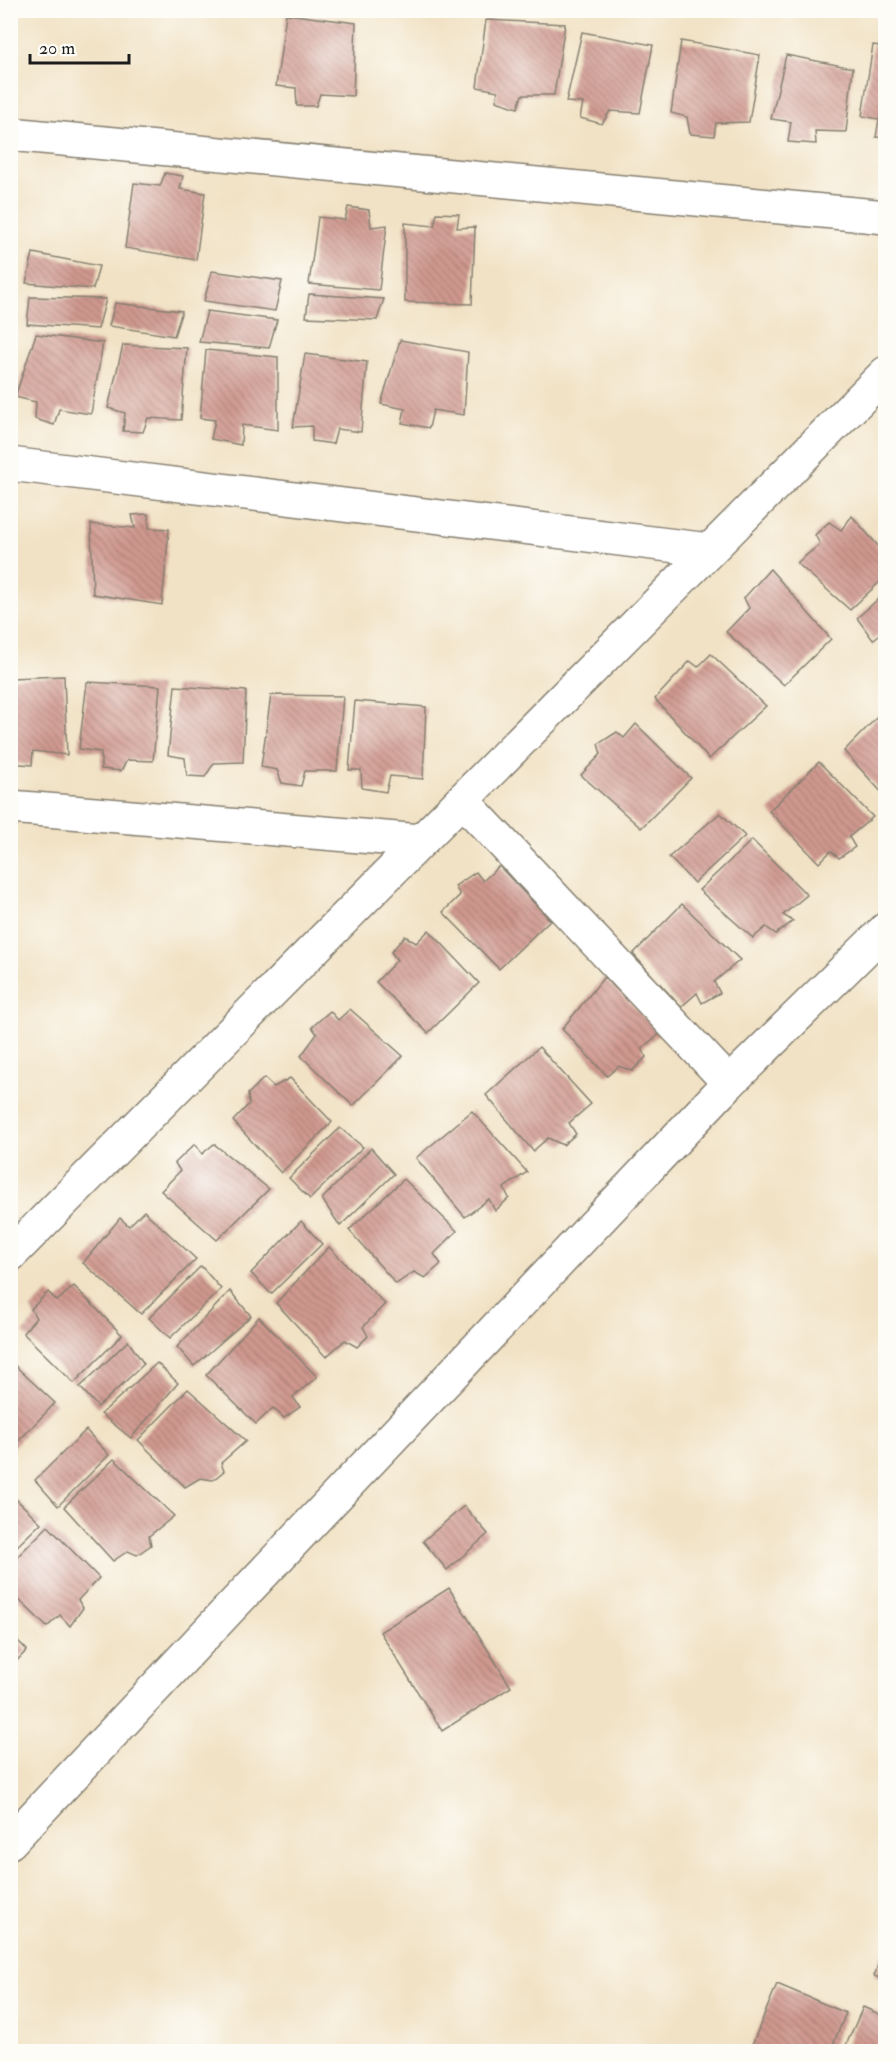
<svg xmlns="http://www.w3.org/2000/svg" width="896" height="2062" font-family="'IM FELL Double Pica',serif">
<defs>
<pattern id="building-back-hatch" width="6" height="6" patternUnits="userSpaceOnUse" patternTransform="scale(1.5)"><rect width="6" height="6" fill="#d0998f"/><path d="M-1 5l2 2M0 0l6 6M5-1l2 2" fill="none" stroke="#a87c74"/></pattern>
</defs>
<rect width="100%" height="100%" fill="#fdfcf7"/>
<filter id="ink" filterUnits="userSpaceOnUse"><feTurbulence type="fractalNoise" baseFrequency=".0167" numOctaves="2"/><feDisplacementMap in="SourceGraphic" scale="12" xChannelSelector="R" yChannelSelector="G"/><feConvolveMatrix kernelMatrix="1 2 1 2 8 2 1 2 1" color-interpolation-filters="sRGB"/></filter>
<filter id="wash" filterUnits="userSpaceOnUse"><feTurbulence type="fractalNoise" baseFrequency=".008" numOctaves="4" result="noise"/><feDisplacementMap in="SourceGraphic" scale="24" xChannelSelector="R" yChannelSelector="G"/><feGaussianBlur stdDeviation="1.35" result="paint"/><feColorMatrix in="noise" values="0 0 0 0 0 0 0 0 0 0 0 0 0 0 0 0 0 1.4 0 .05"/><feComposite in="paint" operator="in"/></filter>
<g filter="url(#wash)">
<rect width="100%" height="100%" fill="#f1e2c5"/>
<g id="blocks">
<!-- building -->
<g fill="url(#building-back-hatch)">
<path d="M286 14 356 23 353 96 320 94 316 106H297L296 88 276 86Z"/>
<path d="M486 20 565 24 554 95H522L518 108 496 101 498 91 477 87Z"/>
<path d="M582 32 653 45 640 113 610 111 602 124 580 118 583 103 566 102Z"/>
<path d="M681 41 760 55 749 122 716 123 714 136 690 134 687 117 671 113Z"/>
<path d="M873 45 886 47V138L876 137 879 119 862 116Z"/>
<path d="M786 55 853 68 846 132 815 131 816 144 788 142 791 122 771 119Z"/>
<path d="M165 173 183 176 180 189 205 193 196 260 125 248 134 183 160 186Z"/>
<path d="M348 207 369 210 371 227 387 225 379 290 309 284 318 217 345 220Z"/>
<path d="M437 213 459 214 457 228 475 227 472 304 405 302V223L434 226Z"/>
<path d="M33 253 99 266 93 289 26 283Z"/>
<path d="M212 271 282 281 275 311 204 301Z"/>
<path d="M309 294 384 299 377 320 306 317Z"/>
<path d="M30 297 106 299 98 329 27 324Z"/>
<path d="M115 303 182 311 174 336 109 326Z"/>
<path d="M207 311 277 320 269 348 199 342Z"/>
<path d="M36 334 103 343 91 414 59 409 54 425 35 419 36 402 15 397Z"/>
<path d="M400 340 468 352 464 415 433 410 429 428 402 423 405 409 381 404Z"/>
<path d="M123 345 187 348 181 420 148 418 143 432 123 431 125 413 108 408Z"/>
<path d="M206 350 278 357V430L242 425 241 445 211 439 215 420 200 418Z"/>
<path d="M305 354 367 362 361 432 337 429 333 444 312 441V426L293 427Z"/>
<path d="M148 514 149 528 169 529 162 605 93 594 91 524 135 528 132 515Z"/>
<path d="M852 516 886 555V576L850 610 797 563 820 544 815 535 829 522 841 530Z"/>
<path d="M770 569 831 639 784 685 726 632 749 608 744 598Z"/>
<path d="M886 592V629L873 640 857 618Z"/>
<path d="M711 654 766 706 709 759 655 699 690 661 698 667Z"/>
<path d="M64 676 67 755 33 751 32 765 10 763V678Z"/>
<path d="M87 682 160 686 153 761 127 760 121 771 101 769V752L79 749Z"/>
<path d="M175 686 246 691 243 762 214 763 205 777 187 776 185 758 168 755Z"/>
<path d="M271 695 343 696 337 771H305L301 786 282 783 277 770 261 767Z"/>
<path d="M355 701 426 707 423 779 390 776 386 792 362 788 361 770H349Z"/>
<path d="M886 708V797L844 751Z"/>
<path d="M636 724 691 778 641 828 581 775 601 754 598 744 617 732 624 738Z"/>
<path d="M819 762 873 817 849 837 855 847 839 858 831 851 819 863 769 811Z"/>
<path d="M720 813 745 836 694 883 669 857Z"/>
<path d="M752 840 807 895 783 915 793 921 776 934 766 927 753 938 699 890Z"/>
<path d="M499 866 550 920 499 969 443 912 460 895 455 886 476 872 483 881Z"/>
<path d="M682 904 740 960 714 982 720 993 702 1003 697 993 681 1007 633 954Z"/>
<path d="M429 930 479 983 428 1033 376 982 397 960 391 952 405 936 416 943Z"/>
<path d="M604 977 661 1033 642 1048 646 1057 632 1071 619 1066 607 1076 562 1029Z"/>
<path d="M350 1009 403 1056 353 1106 301 1056 317 1034 312 1027 330 1011 338 1020Z"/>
<path d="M539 1047 591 1104 569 1123 576 1134 563 1145 548 1138 533 1151 486 1095Z"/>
<path d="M264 1078 274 1087 290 1078 332 1122 281 1173 233 1121 249 1104 248 1094Z"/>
<path d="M472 1111 527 1172 504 1188 509 1198 495 1211 489 1199 465 1217 416 1158Z"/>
<path d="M340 1128 363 1147 310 1199 289 1178Z"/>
<path d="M195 1144 202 1154 214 1144 269 1189 217 1240 161 1191 180 1171 175 1163Z"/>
<path d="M371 1148 394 1174 340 1226 322 1199Z"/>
<path d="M404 1179 457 1231 434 1254 441 1264 425 1278 414 1272 396 1284 349 1230Z"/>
<path d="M144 1211 196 1259 141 1314 83 1263 120 1218 129 1226Z"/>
<path d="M301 1221 322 1244 271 1294 251 1273Z"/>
<path d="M329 1247 385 1304 363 1327 368 1336 357 1347 345 1340 326 1357 276 1303Z"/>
<path d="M201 1266 221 1289 170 1338 149 1318Z"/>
<path d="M74 1286 122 1335 74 1383 23 1333 36 1318 31 1309 48 1292 57 1301Z"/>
<path d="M230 1291 251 1316 194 1366 177 1347Z"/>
<path d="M259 1317 317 1377 293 1397 300 1407 284 1418 273 1408 256 1424 206 1375Z"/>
<path d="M128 1341 144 1364 98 1407 80 1387Z"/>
<path d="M10 1361 55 1403 10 1450Z"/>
<path d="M157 1363 178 1383 131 1438 101 1414Z"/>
<path d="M188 1389 246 1441 221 1463 224 1471 213 1480 200 1478 185 1487 138 1440Z"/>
<path d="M86 1430 109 1455 58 1506 35 1480Z"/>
<path d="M114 1459 174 1516 149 1536 151 1545 137 1555 128 1551 113 1561 64 1507Z"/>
<path d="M17 1500 41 1523 10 1553V1506Z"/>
<path d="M464 1506 488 1534 447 1570 423 1541Z"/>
<path d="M48 1526 99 1578 78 1600 83 1608 70 1626 60 1615 47 1627 10 1591V1564Z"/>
<path d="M449 1588 511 1687 442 1731 380 1632Z"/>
<path d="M10 1633 27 1650 10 1668Z"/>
<path d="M885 1947H886V1980L874 1976Z"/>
<path d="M777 1984 846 2013 830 2052H749Z"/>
<path d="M863 2007 886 2017V2052H843Z"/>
</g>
</g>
</g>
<g filter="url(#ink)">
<use href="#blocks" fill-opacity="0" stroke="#867f70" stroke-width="1.5"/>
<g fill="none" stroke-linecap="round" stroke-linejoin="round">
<!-- street casing -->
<g stroke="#867f70" stroke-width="36">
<g id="street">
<path d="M10 134 886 217"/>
<path d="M10 464 709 550"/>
<path d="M462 800 729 1083"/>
<path d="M10 807 421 841"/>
<path d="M10 1255 886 373"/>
<path d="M10 1842 233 1605 729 1083 886 929"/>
</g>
</g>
<!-- street -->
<use href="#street" stroke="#fff" stroke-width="33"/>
</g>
</g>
<!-- margin -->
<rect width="896" height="2062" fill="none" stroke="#fdfcf7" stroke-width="36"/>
<!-- scale -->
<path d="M30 54v9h99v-9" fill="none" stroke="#1c1c1c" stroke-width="3"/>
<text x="39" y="54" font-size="18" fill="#1c1c1c" stroke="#fdfcf7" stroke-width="4.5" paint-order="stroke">20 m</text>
</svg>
